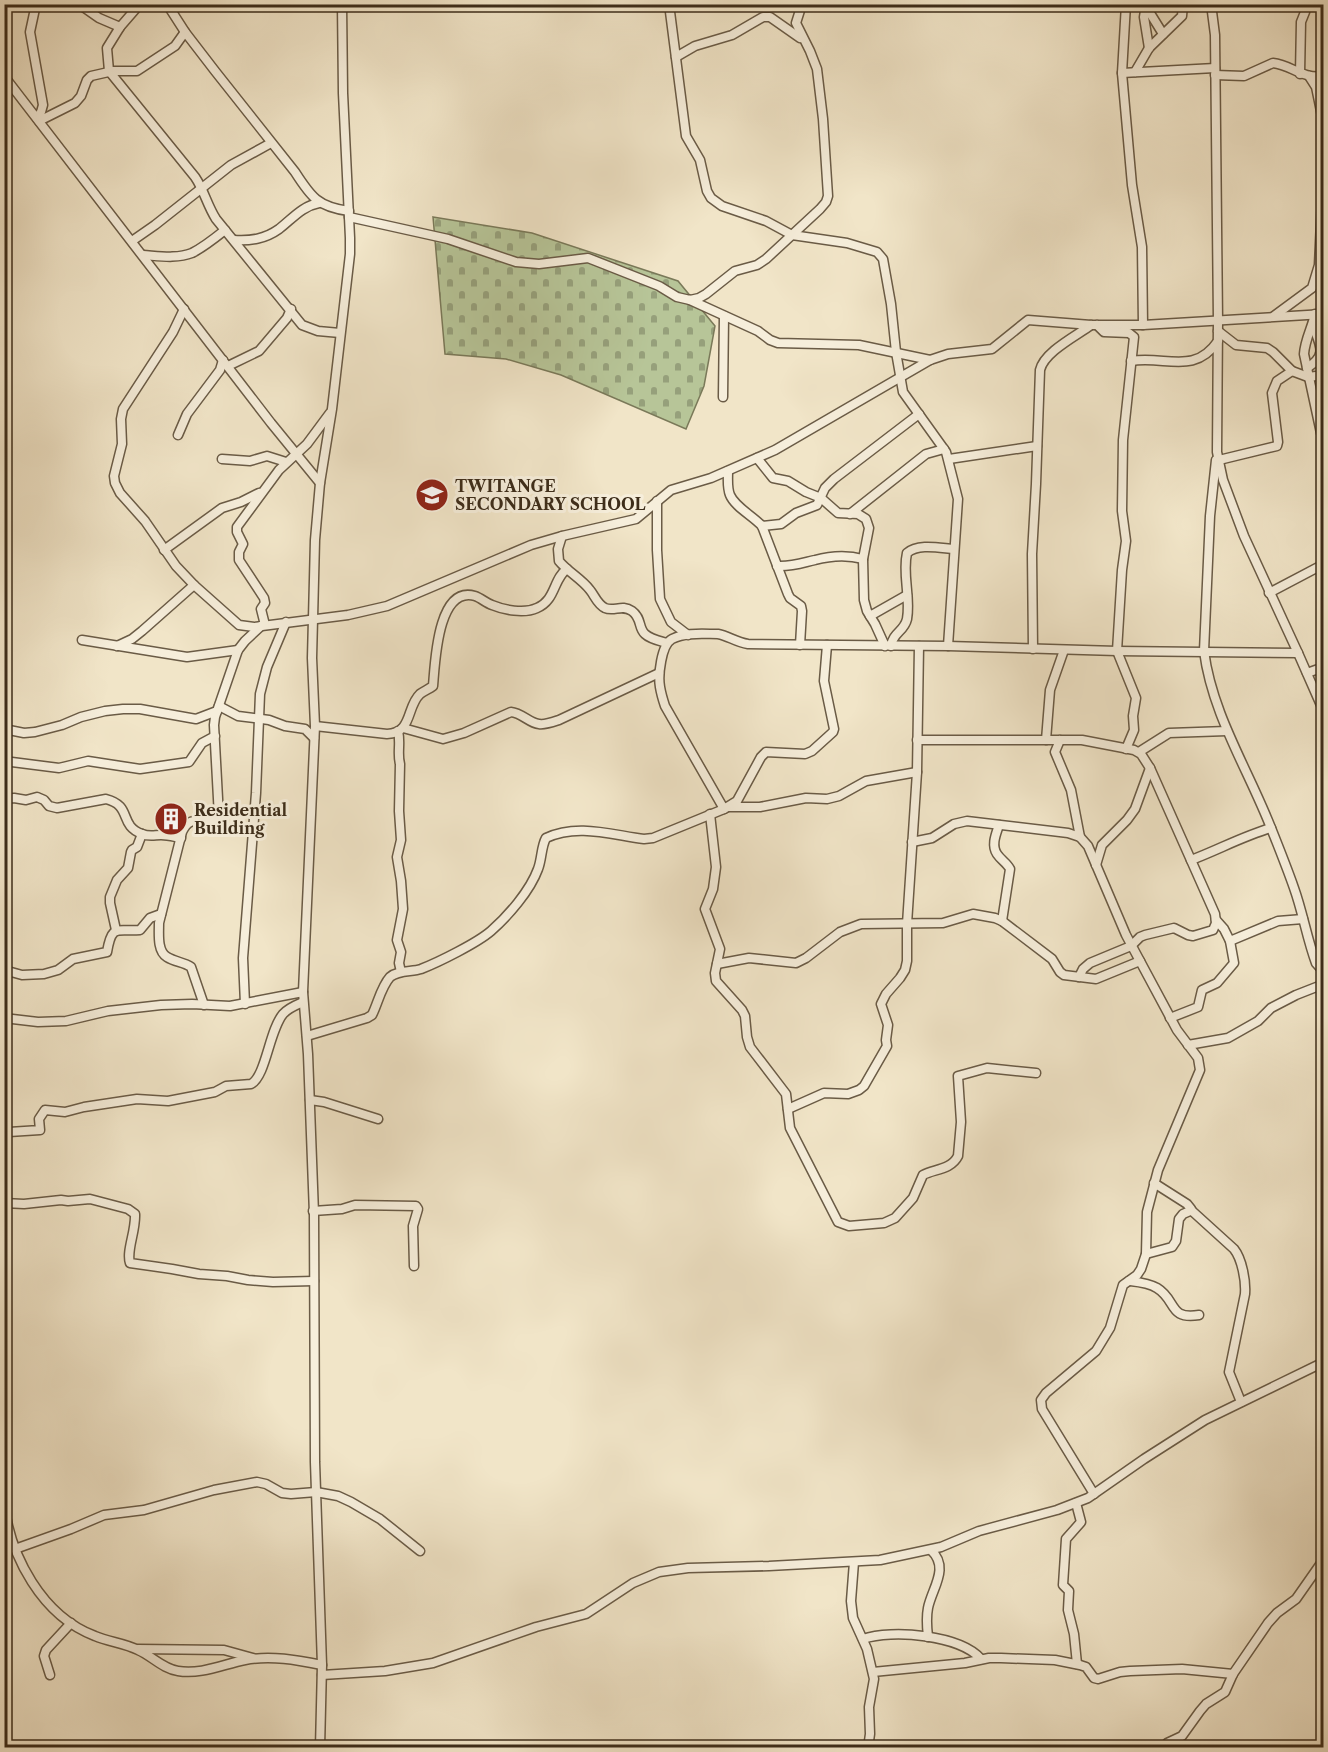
<svg xmlns="http://www.w3.org/2000/svg" width="1328" height="1752" font-family="'Libre Caslon Text',serif">
<defs>
<pattern id="cemetery-stones" width="16" height="16" patternUnits="userSpaceOnUse" patternTransform="scale(1.5)"><rect width="16" height="16" fill="#b7c598"/><path d="M2 7V4a2 2 0 0 1 4 0v3zM10 15v-3a2 2 0 0 1 4 0v3z" fill="#96a07b"/></pattern>
</defs>
<rect width="100%" height="100%" fill="#f1e5c8"/>
<filter id="stains"><feTurbulence type="fractalNoise" baseFrequency=".00333" numOctaves="4"/><feColorMatrix values="0 0 0 0 .2 0 0 0 0 .09 0 0 0 0 .02 0 0 0 .5 -.17"/></filter>
<radialGradient id="worn" r=".72"><stop offset=".6" stop-color="#630" stop-opacity="0"/><stop offset="1" stop-color="#630" stop-opacity=".3"/></radialGradient>
<!-- cemetery -->
<path fill="url(#cemetery-stones)" stroke="#7a7959" stroke-width="1.5" d="M433 217 532 233 678 281 715 326 704 386 686 429 561 375 506 359 445 354Z"/>
<g fill="none" stroke-linecap="round" stroke-linejoin="round">
<!-- minor casing -->
<g stroke="#6a5b46" stroke-width="11">
<g id="minor">
<path d="M36 4 30 32 43 105 41 112 37 118"/>
<path d="M79 4 99 18 120 27"/>
<path d="M140 4 120 27 107 48 109 71 195 177C204 190 207 205 216 219L302 325 318 331 340 333"/>
<path d="M167 4 185 32 215 71 295 172C311 197 318 207 349 211"/>
<path d="M669 4 686 136 700 160 707 191 711 198 722 206 766 221 792 235 847 243 877 252 883 259 891 304 896 352 903 392 946 452 958 499 948 646"/>
<path d="M1126 4 1122 73 1132 185 1142 247 1143 325"/>
<path d="M1146 4 1144 17 1149 48"/>
<path d="M1211 4 1215 35 1218 321 1217 452 1223 480 1244 536 1298 653 1324 712"/>
<path d="M1145 5 1163 34"/>
<path d="M676 57 695 46 732 35 763 17H770L800 38"/>
<path d="M1135 72 1149 48 1182 16 1183 4"/>
<path d="M1122 73 1215 68"/>
<path d="M1300 74 1301 22 1305 12 1306 4"/>
<path d="M1215 75 1244 76 1273 63C1292 65 1301 79 1324 76"/>
<path d="M4 76 271 423 320 483"/>
<path d="M1309 76 1316 87 1324 126"/>
<path d="M39 121 75 103 81 96 87 80 91 76 113 71H137L175 46 185 32"/>
<path d="M349 217 448 239 516 262 539 264 588 258 659 286 677 297 690 300 699 298 706 294 735 271 757 265 766 259 820 209 826 202 828 196 823 119 817 69 810 51 796 23 802 4"/>
<path d="M234 240C251 241 265 239 279 229 292 219 302 206 319 203"/>
<path d="M132 241 155 225 231 165 271 143"/>
<path d="M143 255C159 256 177 259 192 253 204 247 215 238 225 230"/>
<path d="M690 300 758 331 770 340 778 343 859 345 930 360"/>
<path d="M184 309 173 332 123 409 121 419 122 444 114 476 115 483 120 493 145 521 176 566 194 585 239 625 254 627 348 615 387 606 531 545 562 536 636 519 671 490 711 478 775 450 930 360 948 354 992 349 1028 320 1091 325H1143L1324 314"/>
<path d="M1315 314C1312 328 1305 339 1304 354L1321 433 1324 437"/>
<path d="M1274 316 1312 288 1319 265 1324 155"/>
<path d="M1097 325 1104 332 1129 333 1134 337 1123 440 1122 511 1126 541 1122 570 1117 651 1136 698 1133 716 1134 730 1126 749"/>
<path d="M1218 331 1236 345 1267 348 1273 352 1292 371 1308 377 1324 375"/>
<path d="M1131 361C1165 355 1194 376 1218 341"/>
<path d="M228 366 259 351 287 318 291 309"/>
<path d="M1307 368C1328 355 1320 345 1313 326"/>
<path d="M723 397 724 316"/>
<path d="M178 435 187 414 220 370 223 360"/>
<path d="M757 458 773 478 788 481 806 492 821 498 838 513 858 514 866 519 869 528 863 559 864 600 867 611 875 624 885 646"/>
<path d="M222 459 250 461 267 456 286 462"/>
<path d="M949 459 1037 446"/>
<path d="M1216 460 1210 516 1204 651C1212 714 1248 769 1271 828 1279 848 1287 868 1294 888 1303 913 1307 939 1316 963L1324 972"/>
<path d="M1219 460 1277 446 1278 442 1272 393 1277 381 1292 371"/>
<path d="M728 471C728 479 727 488 730 495 735 507 753 516 762 526L788 594 790 598 801 606 802 611 800 645"/>
<path d="M657 501V550L660 599 671 622 688 635"/>
<path d="M850 514 926 454 944 449"/>
<path d="M762 526 781 524 796 513 817 505 825 488 834 479 919 414"/>
<path d="M562 536 558 549 559 561C568 572 582 579 590 590 595 596 597 604 605 608 614 612 622 604 632 611 642 618 638 628 645 634 650 639 660 641 667 643"/>
<path d="M164 550 222 508 241 502 259 493"/>
<path d="M777 566C791 567 802 563 815 560 830 556 848 555 863 559"/>
<path d="M1269 593 1324 564"/>
<path d="M870 616 907 595"/>
<path d="M265 625 261 609 265 603 264 598 239 560V552L243 544 237 532V527L279 470 307 444 330 413"/>
<path d="M82 640 187 657 238 650"/>
<path d="M117 646 132 639 142 631 194 585"/>
<path d="M891 646C893 632 904 632 907 619 911 597 902 575 907 553 918 543 940 548 954 549"/>
<path d="M1033 649 1032 554 1036 484 1040 370C1044 352 1076 336 1091 325"/>
<path d="M1307 673 1324 667"/>
<path d="M219 706 238 716 269 720 285 726 305 729 314 738"/>
<path d="M315 726 387 734C413 733 406 707 420 694 424 691 429 689 433 686 435 665 437 585 475 596 481 598 486 603 492 605 504 610 524 614 537 608 556 600 553 579 567 569"/>
<path d="M403 728 443 739 464 733 511 712C522 713 529 723 539 724 545 725 553 722 559 720L659 673"/>
<path d="M4 729 24 733 35 732 62 725 81 717 105 711 123 709H140L196 719 217 711"/>
<path d="M398 731C401 743 397 753 400 764L399 811 401 840 397 857 401 881 403 909 397 940 401 952 399 963 401 972"/>
<path d="M917 740H1082L1134 750 1141 754 1150 768 1215 914 1216 923 1213 930 1193 936 1188 935 1174 928 1145 935 1140 937 1131 946 1090 963 1083 969 1079 977"/>
<path d="M1046 740 1050 690 1064 650"/>
<path d="M1060 740 1055 752 1071 790 1080 837"/>
<path d="M1139 752 1169 733 1227 731"/>
<path d="M4 761 59 768 88 761 140 769 189 762 202 743 215 736"/>
<path d="M4 799 14 798 26 800 37 797 44 800 49 806 57 808 106 799C133 806 118 825 142 834 149 837 155 835 161 835 168 835 175 837 181 838"/>
<path d="M728 807H760L806 798 827 799 839 796 866 781 917 772"/>
<path d="M724 809 665 706C663 700 661 693 660 687 658 676 661 645 672 639 685 632 704 634 718 634 729 636 735 642 748 644L948 646 1117 651 1298 653"/>
<path d="M710 814 716 867 713 889 705 909 720 949 715 973 716 981 742 1010 745 1016 747 1037 750 1047 786 1094 790 1128 838 1222 849 1226 884 1223 895 1218 913 1198 923 1175C934 1169 951 1170 958 1156L961 1122 958 1076 987 1068 1036 1073"/>
<path d="M999 825C996 834 991 845 997 854 1001 860 1007 863 1010 869L1002 921"/>
<path d="M912 842 932 838 954 824 967 821 1068 833 1080 837 1088 846 1126 935 1177 1030 1198 1058 1200 1070 1158 1170 1147 1212 1146 1254 1141 1269 1137 1275 1123 1285 1110 1328 1096 1351 1046 1393 1041 1400 1042 1409 1094 1494"/>
<path d="M1191 860C1218 850 1243 836 1271 828"/>
<path d="M1096 865 1102 845 1127 820 1135 809 1150 768"/>
<path d="M116 930 110 903V897L117 880 128 868 131 852 132 850 137 847 142 834"/>
<path d="M1230 941 1278 921 1303 919"/>
<path d="M717 964 749 958 796 963 806 958 840 932 861 924 943 923 973 914 995 918 1002 921 1052 959 1060 972 1064 975 1096 979 1140 961"/>
<path d="M4 970 22 975 44 974 58 970 73 959 107 952C112 923 117 932 140 930L150 918 161 914"/>
<path d="M245 1004 243 958 256 793 260 694 267 667 286 622"/>
<path d="M204 1005 191 967C184 962 175 962 167 957 157 951 159 934 159 923L182 832C192 811 203 828 219 817L214 725 215 717 238 650 245 641 261 626"/>
<path d="M4 1018 38 1022 66 1021 108 1011 161 1005 192 1004 230 1006 303 992"/>
<path d="M1170 1018 1198 1007 1202 990 1217 983 1234 963 1230 941 1224 929 1216 920"/>
<path d="M307 1036 367 1018 372 1015C378 1003 381 987 390 977 398 970 412 972 421 969 439 962 477 943 491 931 508 916 530 891 538 869 542 859 541 847 546 838 577 823 612 835 644 839L653 838 724 809 737 801 761 757 766 752 805 754 812 751 833 732 834 729 824 681 827 645"/>
<path d="M1188 1045 1228 1038 1258 1021 1271 1008 1296 995 1324 984"/>
<path d="M310 1100 324 1102 378 1119"/>
<path d="M788 1109 824 1093 848 1094 859 1090 864 1086 887 1046 886 1040 888 1025 881 1004 886 994 900 978 905 970 907 961V924L917 772 919 646"/>
<path d="M4 1131 9 1132 40 1130 39 1119 45 1110 65 1112 84 1107 137 1099 168 1101 215 1092 226 1086 251 1084C266 1076 269 1031 283 1014 288 1008 296 1005 303 1002"/>
<path d="M4 1203 24 1204 61 1200 68 1201 90 1199 128 1209 135 1214C136 1231 126 1251 130 1263L172 1269 199 1274 227 1276 248 1280 273 1282 314 1281"/>
<path d="M1191 1210 1234 1249C1242 1259 1246 1281 1245 1294L1229 1372 1241 1402"/>
<path d="M313 1211 342 1209 355 1205 416 1206 418 1209 413 1226 414 1266"/>
<path d="M1146 1254 1172 1247 1176 1241 1179 1219 1183 1214 1190 1211 1191 1209 1187 1204 1154 1183"/>
<path d="M1129 1281C1138 1282 1149 1283 1157 1288 1177 1300 1168 1320 1199 1315"/>
<path d="M4 1503C10 1556 42 1616 95 1636 109 1642 125 1643 138 1650 152 1656 163 1669 178 1671 201 1675 224 1664 245 1660 271 1655 297 1660 322 1665"/>
<path d="M1076 1503 1081 1522 1066 1539 1063 1585 1069 1591 1068 1610 1074 1634 1077 1664"/>
<path d="M15 1549 71 1529 104 1515 144 1510 214 1490 257 1482 266 1484 282 1493 291 1494 316 1492 338 1496 351 1502 380 1519 420 1551"/>
<path d="M854 1562 851 1601 853 1618 867 1649 874 1679 869 1707 870 1734 868 1748"/>
<path d="M928 1637C927 1628 926 1618 928 1608 932 1588 950 1568 931 1550"/>
<path d="M863 1639C892 1629 960 1635 981 1659"/>
<path d="M138 1649 224 1650 253 1658"/>
<path d="M873 1672 965 1663 989 1658H1001L1055 1660 1080 1665 1086 1667 1094 1678 1098 1679 1120 1672 1130 1671 1182 1669 1233 1674"/>
<path d="M50 1675 44 1656 46 1650 71 1623"/>
<path d="M322 1675 385 1671 433 1663 536 1627 586 1614 633 1583 659 1572 688 1568 769 1566 880 1560 941 1547 979 1531 1057 1510 1088 1498 1144 1459 1205 1420 1324 1362"/>
<path d="M320 1748 322 1665 315 1462 314 1214 308 1054 303 992 315 726 312 658 315 540 320 483 332 409 350 254V238L343 93 342 4"/>
<path d="M1164 1748 1167 1743 1182 1736 1200 1711 1206 1704 1225 1692 1233 1674 1268 1623 1277 1613 1296 1599 1324 1559"/>
</g>
</g>
<!-- minor -->
<use href="#minor" stroke="#f6eedb" stroke-width="8"/>
</g>
<!-- icons -->
<defs>
<g id="school-disc" transform="scale(1.725)"><circle r="9.5" fill="#8f2418" stroke="#f6eedb"/><path d="M0-5L7-2L0 1L-7-2ZM-4 1L0 2.5L4 1V4Q0 6-4 4Z" fill="#fff"/></g>
<g id="building-disc" transform="scale(1.725)"><circle r="9.5" fill="#8f2418" stroke="#f6eedb"/><path d="M-4-6H4V6H1V3H-1V6H-4ZM-2.5-4.3h1.7v1.8h-1.7ZM.8-4.3h1.7v1.8H.8ZM-2.5-1h1.7V.8h-1.7ZM.8-1h1.7V.8H.8Z" fill="#fff"/></g>
</defs>
<g fill-rule="evenodd">
<use href="#school-disc" x="432" y="495"/>
<use href="#building-disc" x="171" y="819"/>
</g>
<g text-anchor="middle" stroke-width="6" stroke-linejoin="round" paint-order="stroke">
<!-- poi labels -->
<g font-size="16" font-weight="bold" fill="#3d2d1a" stroke="#f6eedb" text-anchor="start">
<text x="455" y="492">TWITANGE<tspan x="455" dy="18">SECONDARY SCHOOL</tspan></text>
<text x="194" y="816">Residential<tspan x="194" dy="18">Building</tspan></text>
</g>
</g>
<!-- margin -->
<rect width="1328" height="1752" fill="none" stroke="#f1e5c8" stroke-width="24"/>
<rect x="6" y="6" width="1316" height="1740" fill="none" stroke="#3d2d1a" stroke-width="3"/>
<rect x="12" y="12" width="1304" height="1728" fill="none" stroke="#3d2d1a" stroke-width="1.5"/>
<rect width="100%" height="100%" filter="url(#stains)"/>
<rect width="100%" height="100%" fill="url(#worn)"/>
</svg>
